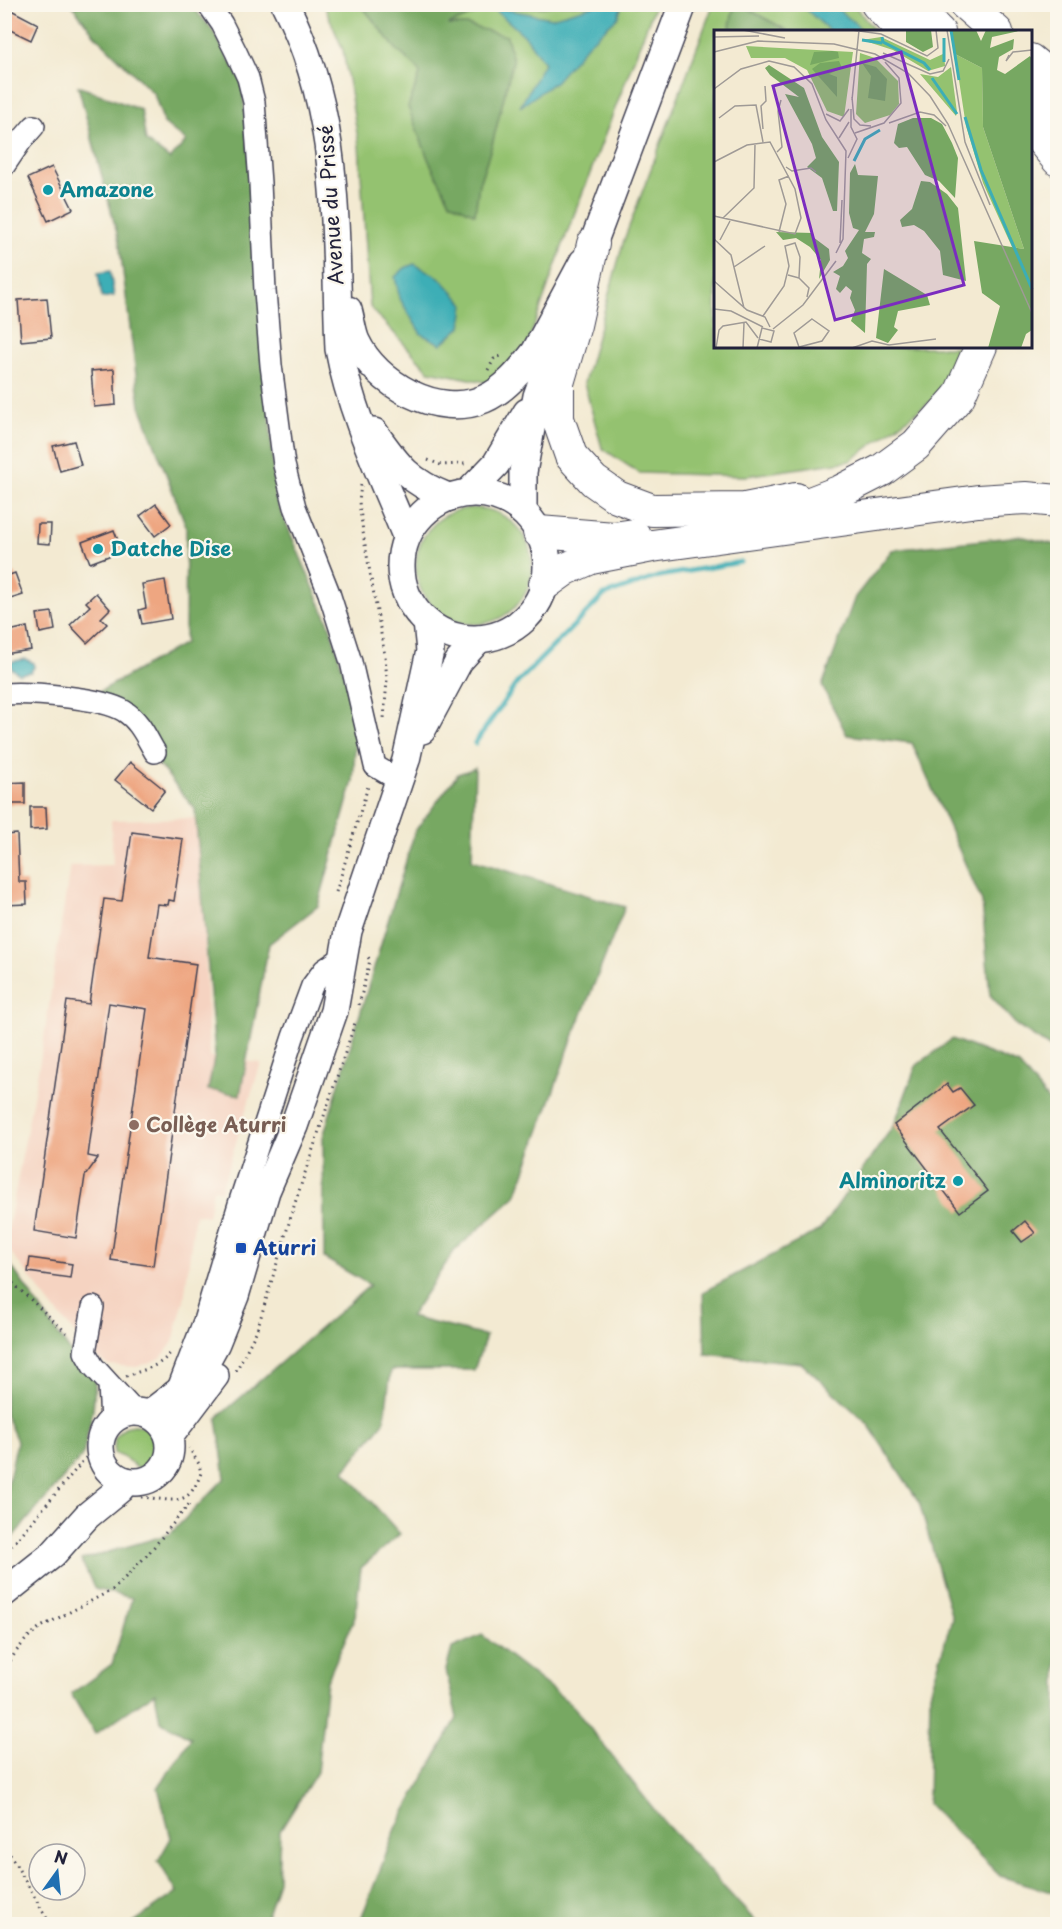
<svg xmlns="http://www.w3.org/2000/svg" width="1062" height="1929" font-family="'Playpen Sans',sans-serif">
<rect width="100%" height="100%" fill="#fbf7ec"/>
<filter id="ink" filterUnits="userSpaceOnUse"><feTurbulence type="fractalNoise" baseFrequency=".0167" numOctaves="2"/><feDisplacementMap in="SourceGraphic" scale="12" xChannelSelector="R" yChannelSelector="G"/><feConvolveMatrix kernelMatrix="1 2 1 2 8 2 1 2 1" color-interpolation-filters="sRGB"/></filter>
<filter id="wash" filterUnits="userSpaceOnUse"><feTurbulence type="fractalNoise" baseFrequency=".008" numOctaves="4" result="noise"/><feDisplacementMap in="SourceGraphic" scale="24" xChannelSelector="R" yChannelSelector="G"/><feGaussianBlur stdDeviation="1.35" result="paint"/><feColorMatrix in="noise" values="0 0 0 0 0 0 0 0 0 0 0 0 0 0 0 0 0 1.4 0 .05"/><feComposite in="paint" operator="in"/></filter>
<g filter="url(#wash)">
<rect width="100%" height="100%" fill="#f3ead2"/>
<!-- built -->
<path fill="#f5d3c1" d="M200 818 209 1057 261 1063 221 1190 213 1189 208 1216 195 1214 184 1300 173 1342 161 1358 137 1367 109 1365 98 1359 60 1316 5 1245 43 1045 70 866 113 865 111 820Z"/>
<!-- green -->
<g fill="#94c270" stroke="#5b7256" stroke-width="1.5">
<path d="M324 5H655L567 233 526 349 490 383 429 371 370 307 359 145 343 50Z"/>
<path d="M713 5H854L875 31 716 32V346L957 347 938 396 850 461 745 476 639 473 602 448 584 383 624 240Z"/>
<circle cx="474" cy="566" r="58"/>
<path d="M133 1425C154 1426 163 1444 152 1462L138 1469C132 1463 123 1456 114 1453L115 1438 125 1427Z"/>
</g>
<!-- forest -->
<g fill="#77a862" stroke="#4c654e" stroke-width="1.5">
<path d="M72 5H191L211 28 242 82 262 295 275 497 330 626 357 719 353 781 318 906 269 944 240 1095 208 1090 215 1054 195 809 99 692 185 643 186 526 140 406 119 241 78 86 141 110 146 141 170 159 186 141 164 123 154 94 94 34Z"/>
<path d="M361 5H554L543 7H492L448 25H467L507 36 513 61 492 145 479 184 475 214 450 202 429 161 408 107 420 74 417 68 396 49Z"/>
<path d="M734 5H741L788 31H733L730 26Z"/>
<path d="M1020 536 1057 545V1052L1017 1026 990 995 982 902 912 743 847 735 822 686 855 597 892 550Z"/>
<path d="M475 768 472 860 625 907 571 1042 516 1196 455 1250 410 1317 486 1336 474 1370H391L384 1422 344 1471 400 1534 361 1568 355 1617 327 1681 317 1772 280 1831 278 1881 264 1924H131L177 1892 158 1861 171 1838 158 1788 191 1738 160 1721 155 1693 95 1734 71 1694 112 1664 132 1598 95 1589 81 1560 170 1534 225 1478 217 1418 370 1285 324 1258 323 1137 415 831 458 774Z"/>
<path d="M952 1039 1019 1065 1057 1111V1894L1000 1876 928 1804 930 1693 952 1618 919 1502 868 1424 801 1363 705 1354 703 1292 820 1230 894 1125 916 1066Z"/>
<path d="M5 1257 83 1370 96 1374 93 1410 83 1455 5 1546V1497L17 1441 5 1414Z"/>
<path d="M482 1635 571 1704 664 1822 758 1924H359L397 1826 457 1718 446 1670 452 1648Z"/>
</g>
<!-- water -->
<g fill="#3caeb6" stroke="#2f6878" stroke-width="1.5">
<path d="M600 4 622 5 618 17 588 44 555 82 520 107 544 63 526 37 492 7 551 18Z"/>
<path d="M801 5H832L855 23 862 31H830Z"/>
<path d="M414 264 439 277 464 304 461 327 441 344 421 334 400 299 395 277 405 268Z"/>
<path d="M110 271 114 296 102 298 98 273Z"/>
<path d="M25 659 34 663V667L31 672 19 674 12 669 10 664 11 662Z"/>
</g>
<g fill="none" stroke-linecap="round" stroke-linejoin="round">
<!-- stream -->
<path stroke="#3caeb6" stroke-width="5" d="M475 743 517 683 604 595 660 576 741 562"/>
</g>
<g id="blocks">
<!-- building -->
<g fill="#eea681">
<path d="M11 10 38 24 31 40 4 27V22Z"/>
<path d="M52 167 73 209 48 221 28 178Z"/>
<path d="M47 298 51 338 21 341 18 300Z"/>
<path d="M114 369 116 405 94 407 91 371Z"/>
<path d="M74 441 81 465 60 471 53 446Z"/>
<path d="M156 504 171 524 155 536 140 516Z"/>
<path d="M38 524H51L50 544 37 543Z"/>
<path d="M114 530 122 551 90 563 82 542Z"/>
<path d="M15 573 23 595 4 601V577Z"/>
<path d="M165 580 171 619 142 624 139 610 146 608 142 584Z"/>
<path d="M96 593 110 609 101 618 107 624 87 643 70 625 90 606 86 602Z"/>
<path d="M52 612 55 630 40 633 37 614Z"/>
<path d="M27 627 31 650 4 654V632Z"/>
<path d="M130 762 165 790 151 808 115 780Z"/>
<path d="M25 782V804H4V783Z"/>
<path d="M30 807H46L47 829 30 830Z"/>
<path d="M132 832 183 839 174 901 169 900 168 905 157 904 149 957 196 964 153 1266 111 1260 147 1009 109 1003 88 1156 98 1158 85 1176 76 1238 34 1231 67 1001 89 1004 104 899 122 901Z"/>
<path d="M17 834 19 882H26L27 904 4 905V835Z"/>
<path d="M947 1084 953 1092 960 1088 974 1105 940 1130 988 1191 960 1212 894 1125Z"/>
<path d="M1025 1221 1035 1233 1022 1242 1013 1231Z"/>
<path d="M30 1258 72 1264 70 1278 28 1272Z"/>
</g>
</g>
</g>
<g filter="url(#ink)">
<use href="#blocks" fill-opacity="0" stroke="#414052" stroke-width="1.5"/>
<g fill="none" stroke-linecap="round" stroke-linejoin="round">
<!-- minor casing -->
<g stroke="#414052" stroke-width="24">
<g id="minor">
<path d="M208 4 222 24 236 52 248 78 254 102 260 183 265 291 271 365 284 465 295 507 329 593 351 662 375 766 400 781"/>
<path d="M4 166 21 141 34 126"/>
<path d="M4 694C30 692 104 698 124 711 140 721 146 737 155 752"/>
<path d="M93 1307 85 1352 93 1366 135 1412"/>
<path d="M109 1385 111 1421"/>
<path d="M179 1386 204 1321 239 1204 293 1037 312 986 324 970 343 957"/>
</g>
</g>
<!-- major casing -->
<g stroke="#414052" stroke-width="30">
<g id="major">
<path d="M285 4C342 116 334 227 339 349 351 414 381 475 406 536"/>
<path d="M585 265 683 4"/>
<path d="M348 310C351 320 352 332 356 341 376 384 438 419 484 399 505 390 521 370 535 352L583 262"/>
<path d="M374 432C398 466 408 481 448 497"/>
<path d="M468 493 496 464 527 412"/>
<circle cx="474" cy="566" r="73"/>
<path d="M523 511V472L537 396 555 346"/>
<path d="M422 730 459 661 479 639"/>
<circle cx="135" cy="1447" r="35"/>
<path d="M149 1414 187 1385 204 1365 216 1343 235 1296 266 1191 294 1126 334 1011 348 931 406 760 430 651 427 622"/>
<path d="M169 1437 215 1376"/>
<path d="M4 1593 53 1554 87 1516 120 1489 126 1481"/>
</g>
</g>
<!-- highway casing -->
<g stroke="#414052" stroke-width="34">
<g id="highway">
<path d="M877 4 903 32"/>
<path d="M910 4 939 32"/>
<path d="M965 4 997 32"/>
<path d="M1030 60 1058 83"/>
<path d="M1030 90 1058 122"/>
<path d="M1030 126 1058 160"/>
<path d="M593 244 575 325 558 383V419L571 456 594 481 617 497 652 510 745 509 796 499"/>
<path d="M775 515 784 513 841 491 882 470 916 445 959 396 981 346"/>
<path d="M539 532 614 538 634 535"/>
<path d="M545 584 566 569 591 558 652 546 978 501 1026 498 1058 501"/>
</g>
</g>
<!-- path -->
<g stroke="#414052" stroke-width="3" stroke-dasharray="1.5 4.5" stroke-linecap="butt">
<path d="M488 370 494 359 503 355"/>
<path d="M428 460 441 465 465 464"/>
<path d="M361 485 359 502 364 539 385 656 387 680 384 719"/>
<path d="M336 892 369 783"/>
<path d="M359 1005 370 960 366 954"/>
<path d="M4 1275 69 1335"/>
<path d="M236 1371 257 1330 295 1203 355 1023"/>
<path d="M126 1376C143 1370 160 1367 171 1352"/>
<path d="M141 1497C172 1499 188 1510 201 1473L199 1464 189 1448"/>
<path d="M4 1555 88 1455V1441L93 1426"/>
<path d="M4 1671 15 1653 27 1638 39 1628 114 1589 148 1554 190 1503"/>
<path d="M4 1844 50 1924"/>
</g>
<!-- minor -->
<use href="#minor" stroke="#fff" stroke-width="21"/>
<!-- major -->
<use href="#major" stroke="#fff" stroke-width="27"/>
<!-- highway -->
<use href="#highway" stroke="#fff" stroke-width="32"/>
</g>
</g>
<!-- markers -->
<g fill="#0f9aa8" stroke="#fbf7ec" stroke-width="2">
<circle cx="48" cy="190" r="6"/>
<circle cx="98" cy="549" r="6"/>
<circle cx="958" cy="1181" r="6"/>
</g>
<circle fill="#8d6e63" stroke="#fbf7ec" stroke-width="2" cx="134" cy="1125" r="6"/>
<rect fill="#1a4fb4" stroke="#fbf7ec" stroke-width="2" x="235" y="1242" width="12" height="12" rx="3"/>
<g text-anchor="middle" stroke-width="4.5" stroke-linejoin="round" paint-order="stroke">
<!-- culture labels -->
<g font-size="20" font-weight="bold" fill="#0d838f" stroke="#fbf7ec" text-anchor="start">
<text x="60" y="197">Amazone</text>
<text x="110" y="556">Datche Dise</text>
<text x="946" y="1188" text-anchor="end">Alminoritz</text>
</g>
<!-- street labels -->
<g font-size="20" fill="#22223b" stroke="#fbf7ec">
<text transform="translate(331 205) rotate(-94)" y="7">Avenue du Prissé</text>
</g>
<!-- education labels -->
<g font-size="20" font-weight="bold" fill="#785e54" stroke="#fbf7ec" text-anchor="start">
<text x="146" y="1132">Collège Aturri</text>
</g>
<!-- transit labels -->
<g font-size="20" font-weight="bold" fill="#164399" stroke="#fbf7ec" text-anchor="start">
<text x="253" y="1255">Aturri</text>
</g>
</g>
<!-- overview -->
<g transform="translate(714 30)">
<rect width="318" height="318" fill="#f3ead2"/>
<path d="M167 7 216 30 229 24V8L231 36 214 41 179 20 148 10ZM32 16 139 22 130 87 113 81 93 40 71 28H37ZM146 23 161 28 184 51 185 74 176 85 151 93 142 84ZM241 24 268 38 269 97 310 219 298 217 269 153 252 96ZM237 37 243 82 242 86 206 44 224 47Z" fill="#94c270"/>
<path d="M192 0H217L219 17 209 22 192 12ZM236 0H262L267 11 272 0H309L278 7 276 18 300 9 299 19 285 27 283 40 291 44 316 26 318 29V300L312 304 307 318H274L286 276 268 263 260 211 310 219 269 97 268 38 241 24ZM118 21 124 22 125 28 96 35 100 22ZM125 31 128 38 115 44 123 47V67L98 39 106 33ZM148 33 162 37 173 49 171 71 154 68 157 46ZM55 35 90 58 108 107 125 132 123 181H119L108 148 93 137 102 128 98 114 71 64 85 67 56 45 51 38ZM199 88H217L228 94 238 113 244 128 241 168 225 151 211 145 193 117 185 118 180 113 184 94ZM141 134 144 145 164 146 160 184 151 202H161L160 207 150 209 148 223 157 229 153 234 151 303 137 291 141 280 136 268 138 261 132 256 126 263 122 259 126 246 119 242 129 236 134 228 131 221 145 200 139 198 135 183 136 143ZM207 151 216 152 233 164 244 178 252 251 229 245 226 221 210 201 200 195 188 197 186 190 198 179ZM62 202 99 203V207L115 219 116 230 105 249 107 230 96 217 82 208 69 210ZM170 239 213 265 216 275 184 281 180 297 184 300 174 313 162 308Z" fill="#77a862"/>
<path fill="none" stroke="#3caeb6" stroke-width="3" d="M237 0 245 50M168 7 169 12 210 33 216 40M230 8V32M148 10 168 13M218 48 243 84M251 87 267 140 318 259M140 131 151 109 166 100"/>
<path fill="none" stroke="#9f9a96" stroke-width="1.5" d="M29 0 71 8M138 0 167 4 213 26 224 18 222 0M233 0 251 112 276 175M0 7 45 6M0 22 44 11 120 14 161 24 194 43 216 66 234 94 318 283M169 23 216 44 229 41 235 29M295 25 292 31 299 22 318 20M0 59 27 39 55 31 80 37 98 54 112 90 132 121 129 209 122 223M138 67 140 89 146 95 157 96M138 70 145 0M112 84 126 91 135 79M5 88 21 76 42 75 49 112M175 93 206 82 220 85 232 96M49 99 47 76 52 71 51 56M141 103 170 93 187 73 185 48 171 32M125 108 135 92M63 122 68 117 64 81 67 70M134 128 143 109 137 97V79M0 132 33 115 56 112 81 159 87 188 81 204 0 186M72 137 78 141 97 138 102 142M9 188 40 158 41 114M65 202 72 174 65 150 75 146M0 209 17 225 30 278M6 210 16 191M126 213 128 170M20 237 51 216M85 248 95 258 93 267M0 251 33 280 51 287 56 297M0 279 17 281 49 297M49 286 70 256 75 236 71 216 81 213 86 227 85 248 74 245M98 289 115 301 108 311 85 317 80 303ZM59 299 89 275 122 231M175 315 222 309M2 318 5 300 9 296 32 292 44 308M29 318 30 293M43 318 48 298 60 301 57 312 45 309M138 318 158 311 175 315"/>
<path fill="#7b2cbf" fill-opacity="0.15" stroke="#7b2cbf" stroke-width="3" d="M187 22 250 255 121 290 59 56Z"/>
<rect width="318" height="318" fill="none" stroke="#22223b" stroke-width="3"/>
</g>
<!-- margin -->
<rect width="1062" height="1929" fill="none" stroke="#fbf7ec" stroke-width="24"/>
<!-- north arrow -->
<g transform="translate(57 1872) rotate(15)"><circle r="28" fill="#fbf7ec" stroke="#a4a2a5" stroke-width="1.5"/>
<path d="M0-4.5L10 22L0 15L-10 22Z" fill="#1f6fb2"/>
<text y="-9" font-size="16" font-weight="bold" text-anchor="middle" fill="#22223b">N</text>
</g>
</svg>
